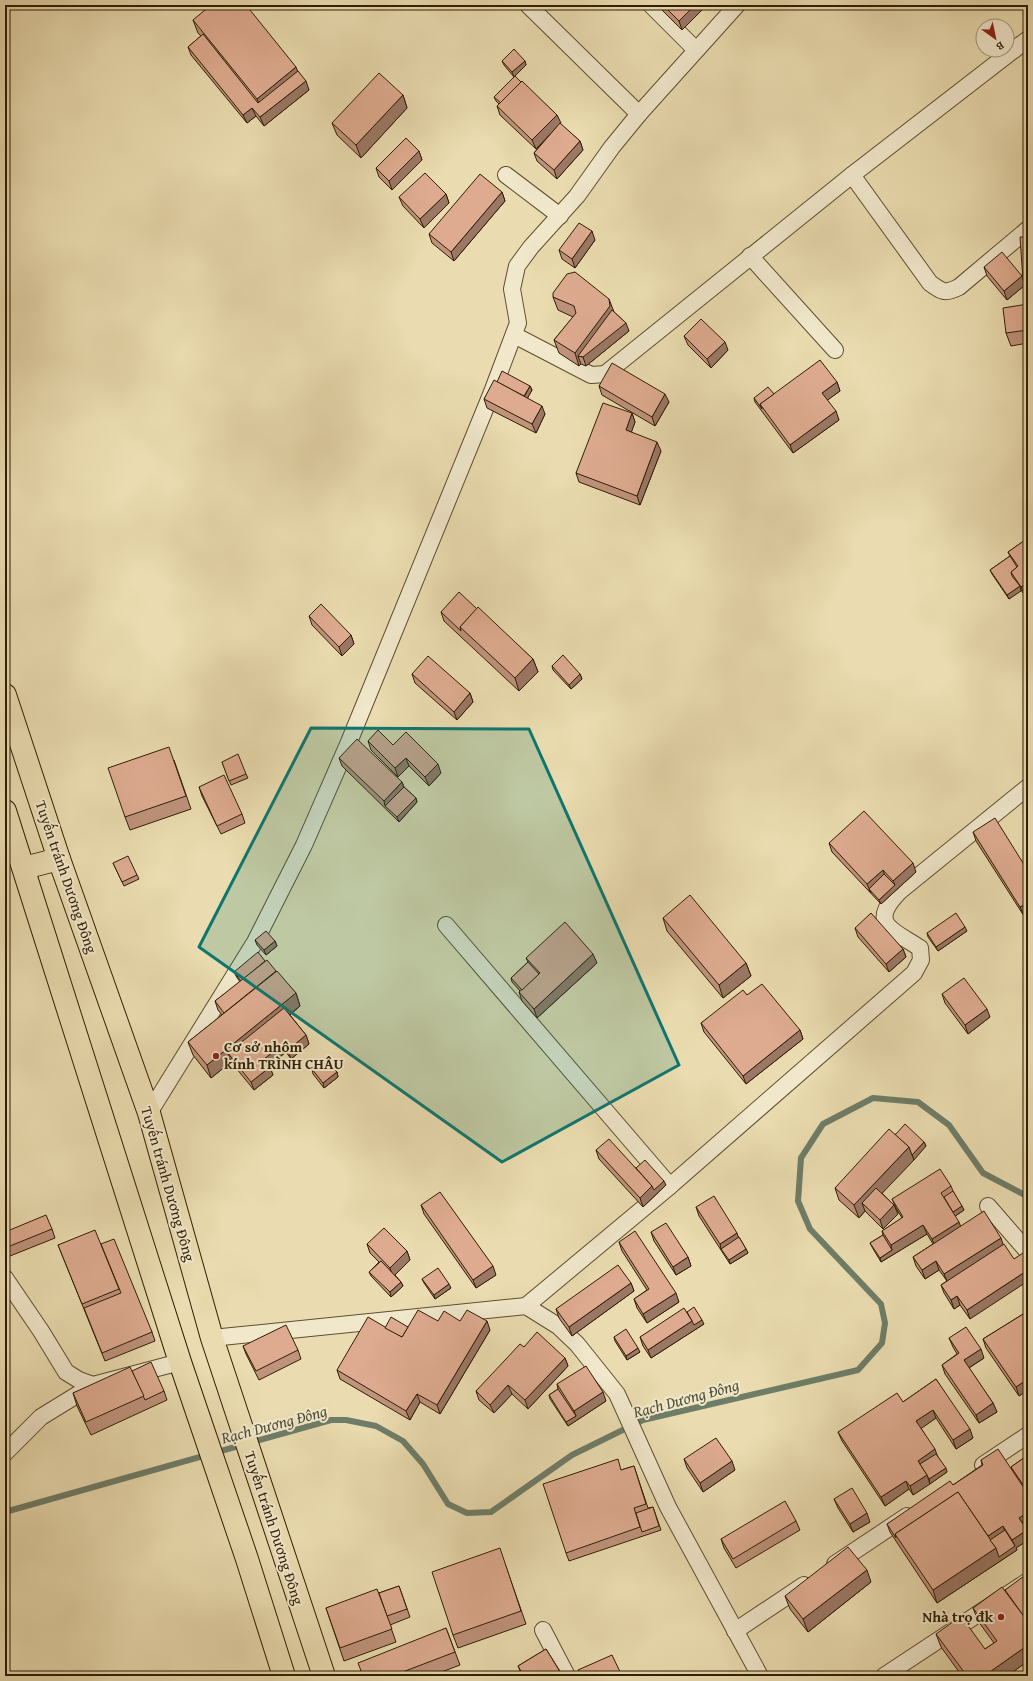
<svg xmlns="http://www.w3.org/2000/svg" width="1033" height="1681" font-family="'Gentium Book Plus',serif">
<rect width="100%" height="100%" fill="#eadcb0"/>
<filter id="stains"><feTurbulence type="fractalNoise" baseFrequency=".005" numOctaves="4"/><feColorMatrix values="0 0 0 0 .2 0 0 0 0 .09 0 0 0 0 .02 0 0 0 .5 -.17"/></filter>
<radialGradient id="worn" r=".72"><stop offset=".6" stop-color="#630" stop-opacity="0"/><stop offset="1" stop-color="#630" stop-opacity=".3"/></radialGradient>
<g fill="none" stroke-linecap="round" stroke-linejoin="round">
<!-- stream -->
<path stroke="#6e7d68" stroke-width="6" d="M5 1512 331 1420H346L376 1426 403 1441 423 1464 448 1504 467 1513 491 1512 572 1455 643 1420 858 1370 882 1343 885 1323 881 1304 810 1229 798 1201 801 1158 823 1124 873 1098 918 1102 949 1125 983 1173 1023 1194H1028"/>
<!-- minor casing -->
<g stroke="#5e4e2e" stroke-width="18">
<g id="minor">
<path d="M528 5 639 114"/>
<path d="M651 5 696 50"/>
<path d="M506 175 560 216"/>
<path d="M852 175 930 283C942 292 945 294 959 287L1028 229"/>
<path d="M750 256 835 350"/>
<path d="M514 335 591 375 605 374 852 175 1028 39"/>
<path d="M446 925 670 1186"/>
<path d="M149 1113 255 942 304 845 349 742 492 392 518 323 512 289 517 266 531 247 577 196 612 147 639 114 737 5"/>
<path d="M988 1206 1028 1252"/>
<path d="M5 1278 41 1331 66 1372 79 1380 93 1385 180 1362"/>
<path d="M526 1306 670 1186 914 973 921 960 920 948C891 929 868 924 900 891L1028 787"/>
<path d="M212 1338 526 1306 558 1326 577 1344 617 1394 668 1507 760 1676"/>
<path d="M5 1453 41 1417 93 1385"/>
<path d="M983 1465 1028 1435"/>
<path d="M835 1564 907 1516"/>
<path d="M543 1630 567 1676"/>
<path d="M735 1631 804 1585"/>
<path d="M884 1676 1028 1581"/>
</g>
</g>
<!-- primary casing -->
<g stroke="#301e03" stroke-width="24">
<g id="primary">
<path d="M5 695 59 859 149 1113 212 1338 324 1676"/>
<path d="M5 811 180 1362 247 1559 284 1676"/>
<path d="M24 868 59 859"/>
</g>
</g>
<!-- minor -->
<use href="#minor" stroke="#f1e8cc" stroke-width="16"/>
<!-- primary -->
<use href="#primary" stroke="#eadcb0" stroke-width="22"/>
</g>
<!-- wall -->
<g fill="#bf937c" stroke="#301e03">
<path d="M661 5H707L682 30 662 10Z"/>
<path d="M193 20 298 71 309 90 264 126 256 116 247 123 191 55 188 47 201 36 198 33Z"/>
<path d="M502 61H525L526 65 514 77 504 65Z"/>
<path d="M521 82 557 115 560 124 580 141 583 150 557 179 537 161 534 153 553 130 536 149 500 115 497 106 499 104 496 101 494 97Z"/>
<path d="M403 95 407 108 361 158 337 135 332 123Z"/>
<path d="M419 151 422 160 392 190 379 177 376 168Z"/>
<path d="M502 192 505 201 454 261 432 243 429 234Z"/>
<path d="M446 194 449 203 424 228 403 206 399 197Z"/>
<path d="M1028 237V288L1026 289 1025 285 1007 300 987 276 984 267 1022 276Z"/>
<path d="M595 240 575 268 562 259 559 250Z"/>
<path d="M553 297 613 311 629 331 586 366 581 364 579 366 559 353 554 340 573 317 558 310Z"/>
<path d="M1028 304V343L1011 346 1006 333Z"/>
<path d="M684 336 728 350 711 368 688 345Z"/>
<path d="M497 382 530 386 532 390 527 398 545 414 536 433 487 408 484 399Z"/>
<path d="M837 382 840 391 827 400 839 420 793 453 755 402 754 398Z"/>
<path d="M599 386 669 402 655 426 602 395Z"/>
<path d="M632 413 635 422 631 432 661 451 640 505 579 482 576 473Z"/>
<path d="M1028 538V593L1025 596 1021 590 1009 599 992 574 990 570 1010 556 1008 552Z"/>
<path d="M477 609 533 659 538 672 519 691 444 621 441 612Z"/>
<path d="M309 616 351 635 354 644 342 656 312 625Z"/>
<path d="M552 666 580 674 582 679 571 689 553 670Z"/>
<path d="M412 674 470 693 473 702 457 720 415 683Z"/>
<path d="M368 741 393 745 441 773 429 786 409 766 398 777 371 750Z"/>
<path d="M339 758 402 782 404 787 416 798 417 802 399 822 342 766Z"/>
<path d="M174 760 191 809 130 830 125 817Z"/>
<path d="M222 762 246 774 248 778 231 785Z"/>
<path d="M199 787 242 814 245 823 221 834 202 796Z"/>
<path d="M973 832 1028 871V913L1024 916 976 841Z"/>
<path d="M829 843 916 872 881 904 832 852Z"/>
<path d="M113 863 137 875 139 879 124 886Z"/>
<path d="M663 918 746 963 751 976 723 998 667 931Z"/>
<path d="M855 928 903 949 906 957 889 972 858 937Z"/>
<path d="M967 931 938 951 928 937 927 933Z"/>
<path d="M255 940 275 941 277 946 266 955 257 945Z"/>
<path d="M526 958 597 963 537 1018 522 1001 519 992 520 991 512 982 511 978 528 962Z"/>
<path d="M265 961 296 993 300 1006 290 1015 306 1035 309 1044 291 1059 286 1052 269 1066 273 1075 254 1090 231 1062 211 1078 193 1055 188 1042 222 1015 218 1010 215 1001 240 982 236 976 234 972Z"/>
<path d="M942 994 990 1017 968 1034 945 1003Z"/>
<path d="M747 995 800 1030 803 1039 746 1084 704 1032 701 1023Z"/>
<path d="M312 1069 337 1072 338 1077 324 1088 313 1074Z"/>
<path d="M895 1134 924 1142 926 1146 882 1193 894 1205 898 1214 883 1229 865 1211 859 1218 839 1200 835 1188Z"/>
<path d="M596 1150 636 1168 666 1185 643 1207 599 1159Z"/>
<path d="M951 1186 953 1191 964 1210 955 1216 970 1319 960 1305 954 1309 944 1293 941 1285 947 1281 939 1270 925 1279 916 1266 913 1257 933 1244 927 1234 881 1262 872 1247 870 1243 883 1235 882 1231 902 1218 896 1208 892 1199Z"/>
<path d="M421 1205 496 1275 476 1288 424 1214Z"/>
<path d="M696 1207 739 1237 746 1249 748 1253 730 1264 699 1216Z"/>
<path d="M52 1229 55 1238 5 1258V1232Z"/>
<path d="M651 1232 688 1257 691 1266 676 1275 654 1241Z"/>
<path d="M619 1242 679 1302 647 1323 637 1308 634 1299 647 1290 622 1251Z"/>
<path d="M367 1244 407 1251 410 1260 395 1275 401 1282 403 1286 391 1297 371 1276 369 1272 379 1262 370 1253Z"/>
<path d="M58 1245 101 1246 152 1332 155 1341 105 1361Z"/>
<path d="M422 1279 451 1288 435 1299 424 1283Z"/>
<path d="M631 1283 634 1291 572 1336 559 1318 556 1309Z"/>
<path d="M1028 1311V1390L1019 1396 986 1348 983 1339Z"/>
<path d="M687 1312 704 1324 651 1358 643 1346 640 1337Z"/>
<path d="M438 1321H460L490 1330 440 1414 420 1402 410 1420 340 1379 337 1370 385 1328 408 1327Z"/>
<path d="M614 1337 640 1352 627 1360 615 1341Z"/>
<path d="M949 1338 984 1358 969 1368 993 1403 997 1412 979 1423 945 1374 942 1365 957 1354 953 1347Z"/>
<path d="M243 1346 298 1350 301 1359 259 1380 246 1354Z"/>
<path d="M524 1347 565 1358 568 1366 528 1409 512 1394 494 1413 479 1400 476 1391Z"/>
<path d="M132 1371 164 1391 167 1400 91 1435 77 1406 73 1393Z"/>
<path d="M936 1379 973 1438 956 1449 936 1418 921 1428 947 1472 913 1495 909 1489 885 1506 842 1441 838 1432 903 1402Z"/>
<path d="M557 1384 606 1401 568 1426 550 1399 549 1395 558 1389Z"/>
<path d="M1028 1455V1540L1016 1548 1017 1550 937 1603 890 1532 887 1524 953 1485 982 1465 981 1460 1012 1470 1011 1467Z"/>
<path d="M684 1459 735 1470 703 1492 687 1468Z"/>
<path d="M634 1466 648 1508 653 1507 661 1530 569 1561 566 1553 621 1470Z"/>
<path d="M834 1499 870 1522 853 1532 838 1508Z"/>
<path d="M796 1521 800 1530 736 1568 724 1548 721 1539Z"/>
<path d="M504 1561 526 1624 458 1648 453 1635Z"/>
<path d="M1028 1572V1661L1007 1676H962L941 1647 936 1634 985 1649 994 1643 978 1621 973 1608 1026 1578 1024 1574Z"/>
<path d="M871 1582 808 1632 790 1609 785 1596Z"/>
<path d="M399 1586 410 1617 390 1625 396 1642 344 1661 326 1608 379 1593Z"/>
<path d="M446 1628 460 1665 431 1676H348L361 1671Z"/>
<path d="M546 1649 563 1676H522L518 1666Z"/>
</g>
<!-- shaded-wall -->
<g fill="#9b7865" stroke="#301e03">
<path d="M695 5H707L682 30 679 21Z"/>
<path d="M525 61 526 65 514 77 512 72Z"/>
<path d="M296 67 301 80 262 112 257 99Z"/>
<path d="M306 81 309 90 264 126 260 117Z"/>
<path d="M403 95 407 108 361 158 356 145Z"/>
<path d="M252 108 256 116 247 123 243 115Z"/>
<path d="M557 115 561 123 536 149 532 140Z"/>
<path d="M580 141 583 150 557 179 554 170Z"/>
<path d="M419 151 422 160 392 190 389 181Z"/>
<path d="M502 192 505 201 454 261 451 252Z"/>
<path d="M446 194 449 203 424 228 420 219Z"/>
<path d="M592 231 595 240 575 268 572 259Z"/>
<path d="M1022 276 1023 280 1025 285 1007 300 1004 291Z"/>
<path d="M609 299 614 312 626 323 629 331 586 366 583 357 578 356 581 364 579 366 575 353Z"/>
<path d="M725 342 728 350 711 368 707 359Z"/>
<path d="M837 382 840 391 825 402 822 393Z"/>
<path d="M530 386 532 390 525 403 523 399Z"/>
<path d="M665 394 669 402 655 426 652 417Z"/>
<path d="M542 406 545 414 536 433 532 424Z"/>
<path d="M836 411 839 420 793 453 790 445Z"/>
<path d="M632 413 635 422 629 439 626 430Z"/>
<path d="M657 442 661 451 640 505 637 496Z"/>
<path d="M1028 582V593L1025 596 1021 587Z"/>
<path d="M1020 586 1021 591 1009 599 1007 595Z"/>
<path d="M351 635 354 644 342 656 339 647Z"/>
<path d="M533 659 538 672 519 691 515 678Z"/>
<path d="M580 674 582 679 571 689 569 685Z"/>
<path d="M470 693 473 702 457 720 454 712Z"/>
<path d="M406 758 409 766 398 777 395 768Z"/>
<path d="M438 764 441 773 429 786 425 777Z"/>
<path d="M402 782 405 791 385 806 384 801Z"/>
<path d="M416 798 417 802 399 822 397 817Z"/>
<path d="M913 863 916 872 881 904 879 900 895 885 893 881Z"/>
<path d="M883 870 886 879 869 889 871 893 867 884Z"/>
<path d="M1028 903V913L1024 916 1020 907Z"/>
<path d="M965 927 967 931 938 951 936 947Z"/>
<path d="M275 941 277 946 266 955 264 950Z"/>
<path d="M903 949 906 957 889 972 886 964Z"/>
<path d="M593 954 597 963 537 1018 534 1009Z"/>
<path d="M746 963 751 976 723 998 719 985Z"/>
<path d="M296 993 300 1006 233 1060 228 1053 231 1062 211 1078 207 1065Z"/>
<path d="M987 1009 990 1017 968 1034 965 1025Z"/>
<path d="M800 1030 803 1039 746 1084 743 1076Z"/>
<path d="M306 1035 309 1044 291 1059 288 1050Z"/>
<path d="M283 1044 286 1052 267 1067 264 1059Z"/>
<path d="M270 1067 273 1075 254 1090 251 1082Z"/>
<path d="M337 1072 338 1077 324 1088 323 1083Z"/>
<path d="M924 1142 926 1146 914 1160 912 1155Z"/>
<path d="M909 1147 914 1160 868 1208 862 1203 865 1211 859 1218 854 1205Z"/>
<path d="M664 1181 666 1185 643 1207 640 1198 652 1186Z"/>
<path d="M894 1205 898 1214 883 1229 880 1220Z"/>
<path d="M962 1206 964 1210 954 1217 952 1212Z"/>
<path d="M959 1222 962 1230 935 1247 932 1239Z"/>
<path d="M923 1225 927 1234 881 1262 880 1258 892 1250 891 1245Z"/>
<path d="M737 1233 740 1242 721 1249 720 1244Z"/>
<path d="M1001 1238 1004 1247 948 1283 944 1274Z"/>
<path d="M746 1249 748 1253 730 1264 729 1260Z"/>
<path d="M407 1251 410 1260 393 1277 390 1268Z"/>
<path d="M688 1257 691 1266 676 1275 673 1267Z"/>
<path d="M936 1261 939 1270 925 1279 922 1270Z"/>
<path d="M493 1266 496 1275 476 1288 473 1280Z"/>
<path d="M1028 1270V1281L970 1319 967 1310Z"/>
<path d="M401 1282 403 1286 391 1297 390 1292Z"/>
<path d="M631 1283 634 1291 572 1336 569 1327Z"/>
<path d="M449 1284 451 1288 435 1299 434 1295Z"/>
<path d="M676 1293 679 1302 647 1323 643 1314Z"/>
<path d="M957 1296 960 1305 954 1309 951 1300Z"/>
<path d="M702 1320 704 1324 651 1358 648 1350 692 1321Z"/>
<path d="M487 1321 490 1330 440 1414 437 1405Z"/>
<path d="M638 1348 640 1352 627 1360 626 1356Z"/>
<path d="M981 1349 984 1358 967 1369 964 1360Z"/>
<path d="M565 1358 568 1366 528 1409 525 1400Z"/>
<path d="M1028 1379V1390L1019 1396 1016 1387Z"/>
<path d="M508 1385 512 1394 494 1413 490 1405Z"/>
<path d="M603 1392 606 1401 568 1426 566 1422 576 1416 574 1411Z"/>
<path d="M417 1394 420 1402 410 1420 406 1411Z"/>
<path d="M993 1403 997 1412 979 1423 976 1415Z"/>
<path d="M933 1410 936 1418 919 1430 916 1421Z"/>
<path d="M970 1429 973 1438 956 1449 953 1440Z"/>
<path d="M935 1449 938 1458 922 1469 918 1461Z"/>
<path d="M732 1461 735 1470 703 1492 700 1483Z"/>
<path d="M946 1468 947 1472 930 1484 929 1479Z"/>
<path d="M927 1475 930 1484 913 1495 910 1486Z"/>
<path d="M906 1481 909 1489 885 1506 881 1497Z"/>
<path d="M1028 1512V1523L1023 1526 1019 1518Z"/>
<path d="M867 1513 870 1522 853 1532 850 1524Z"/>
<path d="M1003 1526 1006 1535 991 1545 987 1537Z"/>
<path d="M1027 1530 1028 1533V1540L1016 1548 1017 1550 937 1603 933 1590 996 1548 1015 1546 1012 1540Z"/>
<path d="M867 1570 871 1582 808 1632 803 1619Z"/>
<path d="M1028 1645V1661L1007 1676H984Z"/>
</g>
<!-- building -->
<g fill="#deab90" stroke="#301e03">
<path d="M211 5H246L296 67 257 99 193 20Z"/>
<path d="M663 5H695L679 21Z"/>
<path d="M203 34 258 103 298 71 306 81 260 117 252 108 243 115 188 47Z"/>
<path d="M514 49 525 61 512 72 502 61Z"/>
<path d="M379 73 403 95 356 145 332 123Z"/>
<path d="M515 76 521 82 501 103 494 97Z"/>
<path d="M522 81 557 115 532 140 497 106Z"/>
<path d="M560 123 580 141 554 170 534 153Z"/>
<path d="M406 138 419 151 389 181 376 168Z"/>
<path d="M425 173 446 194 420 219 399 197Z"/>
<path d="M480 174 502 192 451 252 429 234Z"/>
<path d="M579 223 592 231 572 259 559 250Z"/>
<path d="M1020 237H1028V280H1023Z"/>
<path d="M1002 252 1022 276 1004 291 984 267Z"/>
<path d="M575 272 609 299 610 306 575 353 554 340 576 313 574 306 553 297V293L567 274Z"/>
<path d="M1028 304V330L1006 333 1003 308Z"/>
<path d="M612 310 626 323 583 357 578 356Z"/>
<path d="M701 319 725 342 707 359 684 336Z"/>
<path d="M820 360 837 382 822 393 836 411 790 445 760 404Z"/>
<path d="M612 363 665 394 652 417 599 386Z"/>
<path d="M502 371 530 386 524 396 497 382Z"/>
<path d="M494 380 542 406 532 424 484 399Z"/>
<path d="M768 387 774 394 760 404 762 409 754 398Z"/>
<path d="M603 403 632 413 626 430 657 442 637 496 576 473Z"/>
<path d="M1028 538V582L1021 587 1011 572 1018 566 1008 552Z"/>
<path d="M1010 556 1017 567 1011 572 1012 576 1020 586 1007 595 990 570Z"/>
<path d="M459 592 477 609 460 627 461 631 441 612Z"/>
<path d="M321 604 351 635 339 647 309 616Z"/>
<path d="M478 607 533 659 515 678 460 627Z"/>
<path d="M563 655 580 674 569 685 552 666Z"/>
<path d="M428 656 470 693 454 712 412 674Z"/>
<path d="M378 730 393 745 406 732 438 764 425 777 406 758 395 768 368 741Z"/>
<path d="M357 739 402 782 384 801 339 758Z"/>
<path d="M169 747 186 796 125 817 108 768Z"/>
<path d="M238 754 246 774 229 781 222 762Z"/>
<path d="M224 775 242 814 217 826 199 787Z"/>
<path d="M404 787 416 798 397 817 385 806Z"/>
<path d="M864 811 913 863 893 881 883 870 867 884 829 843Z"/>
<path d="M995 818 1028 871V903L1020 907 973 832Z"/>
<path d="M128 856 137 875 122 882 113 863Z"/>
<path d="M884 874 895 885 879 900 869 889Z"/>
<path d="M690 895 746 963 719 985 663 918Z"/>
<path d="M871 913 903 949 886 964 855 928Z"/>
<path d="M956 913 965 927 936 947 927 933Z"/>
<path d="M565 922 593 954 534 1009 519 992 540 973 526 958Z"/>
<path d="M266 931 275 941 264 950 255 940Z"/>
<path d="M258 952 265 961 241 981 234 972Z"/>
<path d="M267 960 276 971 224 1013 215 1001Z"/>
<path d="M528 962 539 974 522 990 511 978Z"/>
<path d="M277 971 296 993 207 1065 188 1042Z"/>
<path d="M964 978 987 1009 965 1025 942 994Z"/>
<path d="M762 984 800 1030 743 1076 701 1023 743 990 747 995Z"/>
<path d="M284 1008 306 1035 288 1050 283 1044 264 1059 270 1067 251 1082 228 1053Z"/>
<path d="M325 1058 337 1072 323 1083 312 1069Z"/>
<path d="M905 1124 924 1142 912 1155 909 1147 895 1135Z"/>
<path d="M889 1129 909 1147 854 1205 835 1188Z"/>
<path d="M609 1139 652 1186 640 1198 596 1150Z"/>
<path d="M645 1160 664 1181 654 1190 652 1186 636 1168Z"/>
<path d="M940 1169 951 1186 941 1193 959 1222 932 1239 923 1225 891 1245 882 1231 903 1217 892 1199Z"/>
<path d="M876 1188 894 1205 880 1220 862 1203Z"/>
<path d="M953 1191 962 1206 953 1212 944 1197Z"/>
<path d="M440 1192 493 1266 473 1280 421 1205Z"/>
<path d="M714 1196 737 1233 720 1244 696 1207Z"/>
<path d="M984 1211 1001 1238 944 1274 936 1261 922 1270 913 1257Z"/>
<path d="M46 1215 52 1229 5 1248V1232Z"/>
<path d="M666 1223 688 1257 673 1267 651 1232Z"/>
<path d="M384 1228 407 1251 390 1268 367 1244Z"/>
<path d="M95 1230 119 1289 82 1304 58 1245Z"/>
<path d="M635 1231 676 1293 643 1314 634 1299 649 1289 619 1242Z"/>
<path d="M883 1235 892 1250 880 1258 870 1243Z"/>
<path d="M739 1237 746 1249 729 1260 721 1249Z"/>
<path d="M114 1239 152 1332 102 1353 84 1308 121 1293 101 1244Z"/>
<path d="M1004 1244 1014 1259 1023 1253 1028 1261V1270L967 1310 957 1296 951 1300 941 1285Z"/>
<path d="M381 1261 401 1282 390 1292 369 1272Z"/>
<path d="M618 1265 631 1283 569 1327 556 1309Z"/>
<path d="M438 1268 449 1284 434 1295 422 1279Z"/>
<path d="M694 1307 702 1320 694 1325 692 1321 687 1312Z"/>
<path d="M684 1308 692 1321 648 1350 640 1337Z"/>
<path d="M418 1310 438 1321 444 1311 460 1321 467 1310 487 1321 437 1405 417 1394 406 1411 337 1370 368 1317 402 1337Z"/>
<path d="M1028 1311V1379L1016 1387 983 1339Z"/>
<path d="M391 1317 408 1327 402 1337 385 1328Z"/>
<path d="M286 1325 298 1350 256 1371 243 1346Z"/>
<path d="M966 1327 981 1349 964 1360 993 1403 976 1415 942 1365 959 1353 949 1338Z"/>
<path d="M626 1329 638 1348 626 1356 614 1337Z"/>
<path d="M537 1332 565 1358 525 1400 508 1385 490 1405 476 1391 520 1344 524 1347Z"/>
<path d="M151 1362 164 1391 145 1400 132 1371Z"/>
<path d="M586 1366 603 1392 574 1411 557 1384Z"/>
<path d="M130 1367 144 1396 86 1422 73 1393Z"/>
<path d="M936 1379 970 1429 953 1440 933 1410 916 1421 935 1449 918 1461 927 1475 910 1486 906 1481 881 1497 838 1432 897 1393 903 1402Z"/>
<path d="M558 1389 576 1416 566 1422 549 1395Z"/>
<path d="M716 1438 732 1461 700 1483 684 1459Z"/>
<path d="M998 1449 1028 1494V1512L1019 1518 1027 1530 1012 1540 1003 1526 988 1536 958 1492 895 1534 896 1538 887 1524 950 1481 953 1485 983 1465 981 1460Z"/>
<path d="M936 1454 946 1468 929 1479 927 1475 920 1464Z"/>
<path d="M1028 1455V1492L1011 1467Z"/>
<path d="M618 1459 621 1470 634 1466 646 1504 634 1508 640 1527 566 1553 543 1484Z"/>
<path d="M852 1488 867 1513 850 1524 834 1499Z"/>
<path d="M958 1492 996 1548 933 1590 895 1534Z"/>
<path d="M785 1501 796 1521 733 1559 721 1539Z"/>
<path d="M653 1507 659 1526 642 1532 636 1513Z"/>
<path d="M1028 1518V1533L1022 1522Z"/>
<path d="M1005 1530 1015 1546 999 1557 996 1548 990 1540Z"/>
<path d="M848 1547 867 1570 803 1619 785 1596Z"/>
<path d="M500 1548 521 1611 453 1635 432 1572Z"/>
<path d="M1028 1572V1580L1024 1574Z"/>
<path d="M1024 1576 1028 1582V1622L1005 1590Z"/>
<path d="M399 1586 407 1609 387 1616 379 1593Z"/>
<path d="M1002 1587 1028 1622V1645L984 1676H967L936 1634 961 1616 985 1649 997 1641 973 1608Z"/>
<path d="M377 1589 392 1629 340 1648 326 1608Z"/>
<path d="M446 1628 455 1652 392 1676H363L358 1663Z"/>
<path d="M546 1649 562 1675 561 1676H524L518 1666Z"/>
<path d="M612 1655 622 1676H581L578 1670Z"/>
<path d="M361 1671 363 1676H348Z"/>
</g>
<!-- marked area -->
<path fill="#0f766e" fill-opacity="0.2" stroke="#0f766e" stroke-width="3" stroke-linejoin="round" d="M311 728 529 729 679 1065 502 1162 199 947Z"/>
<!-- markers -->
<g fill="#8f2418" stroke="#f1e8cc" stroke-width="1.5">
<circle cx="216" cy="1056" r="4"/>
<circle cx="1001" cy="1617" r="4"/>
</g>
<g text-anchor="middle" stroke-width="4" stroke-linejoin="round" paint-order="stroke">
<!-- street labels -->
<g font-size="15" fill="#301e03" stroke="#f1e8cc">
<text transform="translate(66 877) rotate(71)" y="5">Tuyến tránh Dương Đông</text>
<text transform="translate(168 1184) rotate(74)" y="5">Tuyến tránh Dương Đông</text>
<text transform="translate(274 1528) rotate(72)" y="5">Tuyến tránh Dương Đông</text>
</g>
<!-- poi labels -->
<g font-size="15" font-weight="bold" fill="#301e03" stroke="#f1e8cc" text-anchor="start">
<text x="224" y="1052">Cơ sở nhôm<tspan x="224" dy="17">kính TRÌNH CHÂU</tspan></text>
<text x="993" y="1622" text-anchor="end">Nhà trọ đk</text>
</g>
<!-- water labels -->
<g font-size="16" font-style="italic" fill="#4f4d36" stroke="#f1e8cc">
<text transform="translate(686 1398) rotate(-15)" y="6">Rạch Dương Đông</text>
<text transform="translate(274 1424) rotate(-15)" y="6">Rạch Dương Đông</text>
</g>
</g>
<!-- margin -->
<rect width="1033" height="1681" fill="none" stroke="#eadcb0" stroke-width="20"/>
<rect x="6" y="6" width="1021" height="1669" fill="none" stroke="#301e03" stroke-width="2"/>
<rect x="10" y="10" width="1013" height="1661" fill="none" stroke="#301e03"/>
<!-- north arrow -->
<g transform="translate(995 38) rotate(147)"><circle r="19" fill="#f1e8cc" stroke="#a4977c"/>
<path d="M0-3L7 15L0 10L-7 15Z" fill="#8f2418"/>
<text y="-6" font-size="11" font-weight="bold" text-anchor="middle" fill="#301e03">B</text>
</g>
<rect width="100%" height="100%" filter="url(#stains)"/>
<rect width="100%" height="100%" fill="url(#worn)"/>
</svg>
